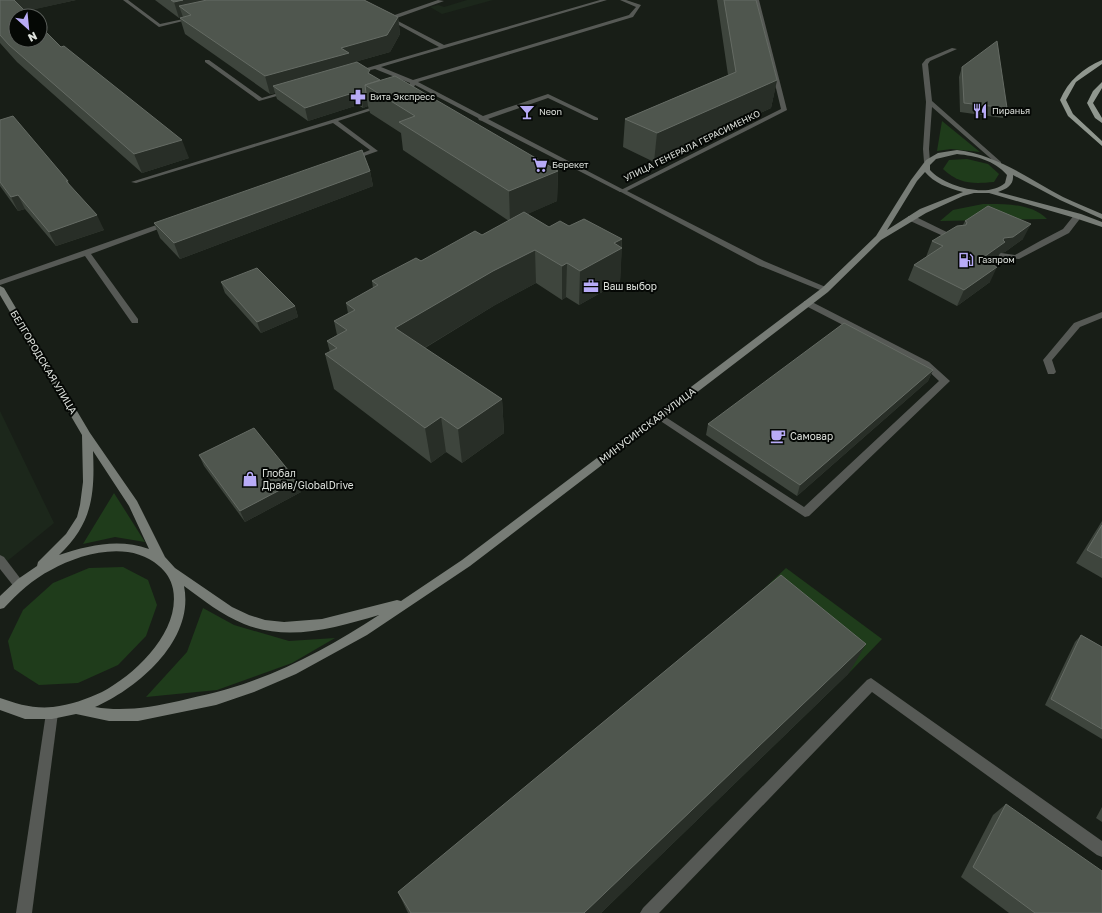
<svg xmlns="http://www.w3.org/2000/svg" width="1102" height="913" font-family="'Golos Text',sans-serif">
<rect width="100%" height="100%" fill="#181e17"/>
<!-- built -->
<g fill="#1c271b">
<path d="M467 0H493L442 14 430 7 438 5 444 7Z"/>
<path d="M0 411 54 523 0 567Z"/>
</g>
<!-- green -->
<g fill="#1f3c1b">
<path d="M942 121 980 152 951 149 937 151Z"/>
<path d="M967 159 988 164 999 174 994 182C972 184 959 184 943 169L949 160Z"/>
<path d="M983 204C1004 204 1031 203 1047 219L940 221 953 210Z"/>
<path d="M114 493 145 542 115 537 83 544Z"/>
<path d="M123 567 148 580 157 605 146 636 118 665 78 683 39 685 14 669 8 641 23 610 53 583 89 568Z"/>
<path d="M786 568 882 639 849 673 754 598Z"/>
<path d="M203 608 234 625 289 641 335 638 292 663 217 690 146 697 187 652Z"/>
</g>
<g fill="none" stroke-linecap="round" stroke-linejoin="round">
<!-- service -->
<g fill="#565955" fill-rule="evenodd">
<path d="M123 0H128L160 24 193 17 195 18 159 27Z"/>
<path d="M438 0 444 1 394 19 444 45 600 0H607L381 67 413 80 629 15 636 7 620 0H626L641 5 633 17 418 82 483 116 548 94 598 118V120H594L548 98 488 119 624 190V192H620L482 121 479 120 478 118 415 85 408 99H404L410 83 375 69 353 74V72L439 47 386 18Z"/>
<path d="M205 60H209L262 98 288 90 291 92 259 101 205 62Z"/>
<path d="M380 105 385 106 338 121 378 151 353 160 348 159 370 150 333 123 136 183 131 182Z"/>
<path d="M1075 214 1082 216 1069 233 1019 259 1001 257 997 255 1001 253 1015 255 1040 241 1063 229Z"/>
<path d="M908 216H914L959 238 958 240H952L908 220Z"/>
<path d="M165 222 172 224 91 254 138 319V323H132L85 256 0 285V280Z"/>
<path d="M804 301H810L929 362 950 381 809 516 805 517 653 416 655 414H661L804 507 939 381 923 366 804 305Z"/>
<path d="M1102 312V318L1080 327 1052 360 1056 372 1054 374H1048L1043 360 1074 323Z"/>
<path d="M0 555 4 557 23 582 25 585 23 588 19 590 15 588 0 569Z"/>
<path d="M871 678 1102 841V857L1097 855 872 692 659 913H640L643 908 867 680Z"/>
</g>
<!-- minor -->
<g fill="#565955" fill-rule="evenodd">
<path d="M755 0H759L787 110 627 191 764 261 828 288V292H825L758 265 619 191 781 109Z"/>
<path d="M952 48 957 49 930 61 928 64 932 101 1001 162V164H997L932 107 929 149 930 162 927 164 924 162 923 149 926 102 922 64 926 59Z"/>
<path d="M52 707 57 709 58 713 32 913H16L46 713 47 709Z"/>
</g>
<!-- secondary -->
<path fill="#777c76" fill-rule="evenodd" d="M957 150C997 155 1028 178 1063 197 1075 203 1089 208 1102 214V219L1060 200 1013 175C1014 185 1007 189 998 192L1081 214 1102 222V227L1075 218 989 193H974L963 196 926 213 881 240 828 292 470 566 367 635 296 674 254 692 216 705 138 721H109L76 714 52 719H25L0 710V698C17 704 34 709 53 707 70 705 87 699 102 692 136 674 181 631 173 589 171 579 166 572 159 566 130 540 81 553 51 570 33 579 18 593 4 608L0 609V596L18 579 37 566 38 562 66 534 77 517 80 505 83 482 82 435 0 295V286L4 288 90 433 137 501 165 557 175 568 232 607 249 615 265 620 284 622 322 619 397 600 401 601 462 560 822 288 876 236 911 180 926 160 938 153ZM957 154C976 156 994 160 1007 175L1005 183C988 199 944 186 930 170V165L936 159ZM925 172C934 183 948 188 963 192L920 209 887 230 917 181ZM93 451 129 506 149 549C119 538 89 545 59 555 92 524 95 495 93 451ZM184 586C203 600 222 615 244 624 288 642 335 628 379 615 339 641 297 665 252 681 228 690 204 695 179 701 152 707 123 712 95 707 138 688 195 640 184 586Z"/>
<!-- primary -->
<g fill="#90978f" fill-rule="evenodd">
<path d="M1102 60V64L1076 82 1066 100 1073 114 1102 141V146L1068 116 1060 100C1068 81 1083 68 1102 60Z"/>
<path d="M1102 82V88L1093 103 1102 118V123L1095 118 1087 103 1093 91Z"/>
</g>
</g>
<!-- wall -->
<g fill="#3e453d">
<path d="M0 0H76L25 11 61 47 189 158 142 173 17 62 0 43Z"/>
<path d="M155 0H364L398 17 400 34 390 52 351 63V64L380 80 558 171 557 201 527 214 549 227 569 226 622 239 620 282 579 305 566 297 562 300 536 283 495 305 425 348 502 399 504 433 462 463 446 452 431 463 334 389 325 354 330 352 327 341 337 335 334 321 348 313 346 303 373 288 372 281 482 235 509 221 403 150 401 133 370 113 368 106 363 108 358 105 308 121 277 99 275 93 270 94 185 34 180 18 183 17 179 18Z"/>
<path d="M717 0H756L777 80 771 108 654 162 623 147 625 119 728 75Z"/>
<path d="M962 67 1007 108 1003 118 960 112 959 77Z"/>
<path d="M0 120 68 181 70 186 104 230 56 246 25 209 18 211 0 186Z"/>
<path d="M370 171 373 186 180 259 160 238 154 223Z"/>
<path d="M965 221 1023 239 1005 252 1000 253 998 257 990 263V282L957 306 908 280 914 265 926 257 932 241 963 225Z"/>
<path d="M221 282 295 306 298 317 261 333 225 293Z"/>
<path d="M933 370 928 381 797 496 706 435 708 424Z"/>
<path d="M199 455 301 492 245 522 204 466Z"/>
<path d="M1102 521V578L1076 563Z"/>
<path d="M1081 635 1102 647V739L1045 705 1075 642Z"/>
<path d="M849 673 601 913H408L398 892Z"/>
<path d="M1006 804 1102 913H1009L961 877 993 815Z"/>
<path d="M1102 807V822L1096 818Z"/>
</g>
<!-- shaded-wall -->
<g fill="#282e27">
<path d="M12 0H76L18 13Z"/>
<path d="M183 0H228L179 6 183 17 179 18 174 2Z"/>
<path d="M398 17 400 34 390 52 351 63 352 70 273 86 275 93 270 94 265 76Z"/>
<path d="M777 80 771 108 654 162 657 133Z"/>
<path d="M356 92 358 105 308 121 305 108Z"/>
<path d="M366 93 368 106 363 108 361 95Z"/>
<path d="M182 140 189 158 142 173 134 154Z"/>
<path d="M370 171 373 186 180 259 174 243Z"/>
<path d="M558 171 557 201 510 222 509 191Z"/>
<path d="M18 195 25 209 18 211 11 197Z"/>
<path d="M97 215 104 230 56 246 49 232Z"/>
<path d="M1031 224 1023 239 1005 252 1000 253 998 257 974 275 981 259 1004 238Z"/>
<path d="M622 239 621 249 622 248 620 282 579 305 580 271 614 243Z"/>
<path d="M535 250 536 283 495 305 401 362 395 328 493 271Z"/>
<path d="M567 263 566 297 562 300V266Z"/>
<path d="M997 267 990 282 957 306 964 290Z"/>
<path d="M295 306 298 317 261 333 257 322Z"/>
<path d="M933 370 928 381 797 496 800 485Z"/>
<path d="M502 399 504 433 462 463 458 429Z"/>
<path d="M441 417 446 452 431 463 425 428Z"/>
<path d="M297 481 301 492 245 522 240 511Z"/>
<path d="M866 644 849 673 601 913H584Z"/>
</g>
<!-- building -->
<g fill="#4f564e" stroke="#656b64">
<path d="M0 0H14L30 16H16V40H40V26L61 47 64 46 182 140 134 154 9 45 0 35Z"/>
<path d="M171 0H183L174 2Z"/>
<path d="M207 0H364L398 17 387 35 341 48 349 53 265 76 180 18 191 15 179 6Z"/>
<path d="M724 0H756L777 80 657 133 625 119 736 72Z"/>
<path d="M997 41 1007 108 964 103 962 67Z"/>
<path d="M357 62 370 70 368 73 380 80 365 85 366 93 361 95 356 92 305 108 273 86Z"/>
<path d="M395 76 558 171 509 191 399 122 415 116 365 85Z"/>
<path d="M13 116 68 181H66L97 215 49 232 18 195 11 197 0 182V120Z"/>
<path d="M362 150 370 171 174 243 154 223Z"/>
<path d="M988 206 1031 224 1013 237 1004 238 1003 240 1005 242 981 259 997 267 964 290 914 265 943 246 932 241 957 226 966 225 967 222 965 221Z"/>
<path d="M524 212 549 227 560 221 569 226 584 219 622 239 614 243 622 248 580 271 567 263 562 266 535 250 493 271 395 328 502 399 458 429 441 417 425 428 325 354 337 348 327 341 347 330 334 321 355 310 346 303 378 285 372 281 416 258 421 261 475 231 482 235Z"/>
<path d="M257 268 295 306 257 322 221 282Z"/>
<path d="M844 323 933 370 800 485 708 424Z"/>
<path d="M254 428 297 481 240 511 199 455Z"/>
<path d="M1102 525V558L1087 550Z"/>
<path d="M781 575 866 644 584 913H411L398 892Z"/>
<path d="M1081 635 1102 647V729L1051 699Z"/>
<path d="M1006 804 1102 871V913H1035L973 867Z"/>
</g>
<!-- icons -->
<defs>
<g id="pharmacy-bare" transform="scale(1.2)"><path d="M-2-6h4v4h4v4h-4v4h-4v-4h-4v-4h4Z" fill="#b8abf7" stroke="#050805" stroke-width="2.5" paint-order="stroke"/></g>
<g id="restaurant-bare" transform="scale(1.2)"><path d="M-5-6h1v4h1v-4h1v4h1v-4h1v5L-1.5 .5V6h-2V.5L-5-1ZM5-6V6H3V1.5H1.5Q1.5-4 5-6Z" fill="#b8abf7" stroke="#050805" stroke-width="2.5" paint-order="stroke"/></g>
<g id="bar-bare" transform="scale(1.2)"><path d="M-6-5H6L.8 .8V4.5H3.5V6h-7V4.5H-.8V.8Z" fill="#b8abf7" stroke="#050805" stroke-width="2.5" paint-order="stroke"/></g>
<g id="supermarket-bare" transform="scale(1.2)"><path d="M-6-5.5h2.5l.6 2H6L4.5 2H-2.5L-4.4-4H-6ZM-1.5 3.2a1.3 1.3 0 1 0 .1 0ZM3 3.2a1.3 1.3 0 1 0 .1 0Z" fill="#b8abf7" stroke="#050805" stroke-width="2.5" paint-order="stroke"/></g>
<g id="fuel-bare" transform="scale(1.2)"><path d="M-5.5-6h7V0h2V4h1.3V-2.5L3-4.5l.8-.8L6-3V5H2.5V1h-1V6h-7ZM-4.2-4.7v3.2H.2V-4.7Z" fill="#b8abf7" stroke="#050805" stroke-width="2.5" paint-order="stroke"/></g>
<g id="office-bare" transform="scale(1.2)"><path d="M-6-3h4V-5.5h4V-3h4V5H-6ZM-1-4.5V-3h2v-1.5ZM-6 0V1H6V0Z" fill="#b8abf7" stroke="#050805" stroke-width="2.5" paint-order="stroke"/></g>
<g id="cafe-bare" transform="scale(1.2)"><path d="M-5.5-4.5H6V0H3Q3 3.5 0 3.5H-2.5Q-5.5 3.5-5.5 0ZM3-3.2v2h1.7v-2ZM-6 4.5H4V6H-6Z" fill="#b8abf7" stroke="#050805" stroke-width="2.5" paint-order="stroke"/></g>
<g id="shop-bare" transform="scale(1.2)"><path d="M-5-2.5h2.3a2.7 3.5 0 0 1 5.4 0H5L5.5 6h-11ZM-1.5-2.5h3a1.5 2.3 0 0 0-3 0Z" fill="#b8abf7" stroke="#050805" stroke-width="2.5" paint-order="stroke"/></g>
</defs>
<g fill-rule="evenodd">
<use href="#pharmacy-bare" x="358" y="97"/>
<use href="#restaurant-bare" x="980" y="111"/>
<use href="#bar-bare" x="527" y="112"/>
<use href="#supermarket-bare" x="540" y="165"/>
<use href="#fuel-bare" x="966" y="260"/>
<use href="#office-bare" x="591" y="286"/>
<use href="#cafe-bare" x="778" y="436"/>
<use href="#shop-bare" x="250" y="479"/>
</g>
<g text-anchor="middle" stroke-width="4" stroke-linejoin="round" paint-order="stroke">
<!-- far-poi labels -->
<g font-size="9" fill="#dde1dc" stroke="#050805" text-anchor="start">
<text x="370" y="100">Вита Экспресс</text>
<text x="992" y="114">Пиранья</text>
<text x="539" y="115">Neon</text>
<text x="552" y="168">Берекет</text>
<text x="978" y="263">Газпром</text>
</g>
<!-- far-street labels -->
<g font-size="9" fill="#dde1dc" stroke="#050805">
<text transform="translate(692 146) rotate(-26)" y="3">УЛИЦА ГЕНЕРАЛА ГЕРАСИМЕНКО</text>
</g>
<!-- poi labels -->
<g font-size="10" fill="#dde1dc" stroke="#050805" text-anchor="start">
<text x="603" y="290">Ваш выбор</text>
<text x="790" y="440">Самовар</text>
<text x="262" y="477">Глобал<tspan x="262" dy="12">Драйв/GlobalDrive</tspan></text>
</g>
<!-- street labels -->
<g font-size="10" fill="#dde1dc" stroke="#050805">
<text transform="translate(44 362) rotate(59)" y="4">БЕЛГОРОДСКАЯ УЛИЦА</text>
<text transform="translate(647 425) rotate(-37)" y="4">МИНУСИНСКАЯ УЛИЦА</text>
</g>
</g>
<!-- north arrow -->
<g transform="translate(28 28) rotate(153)"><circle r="19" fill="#050805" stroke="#5b5f5b"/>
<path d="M0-3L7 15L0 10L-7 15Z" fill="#b8abf7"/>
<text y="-6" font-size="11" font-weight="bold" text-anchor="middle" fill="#dde1dc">N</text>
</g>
</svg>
